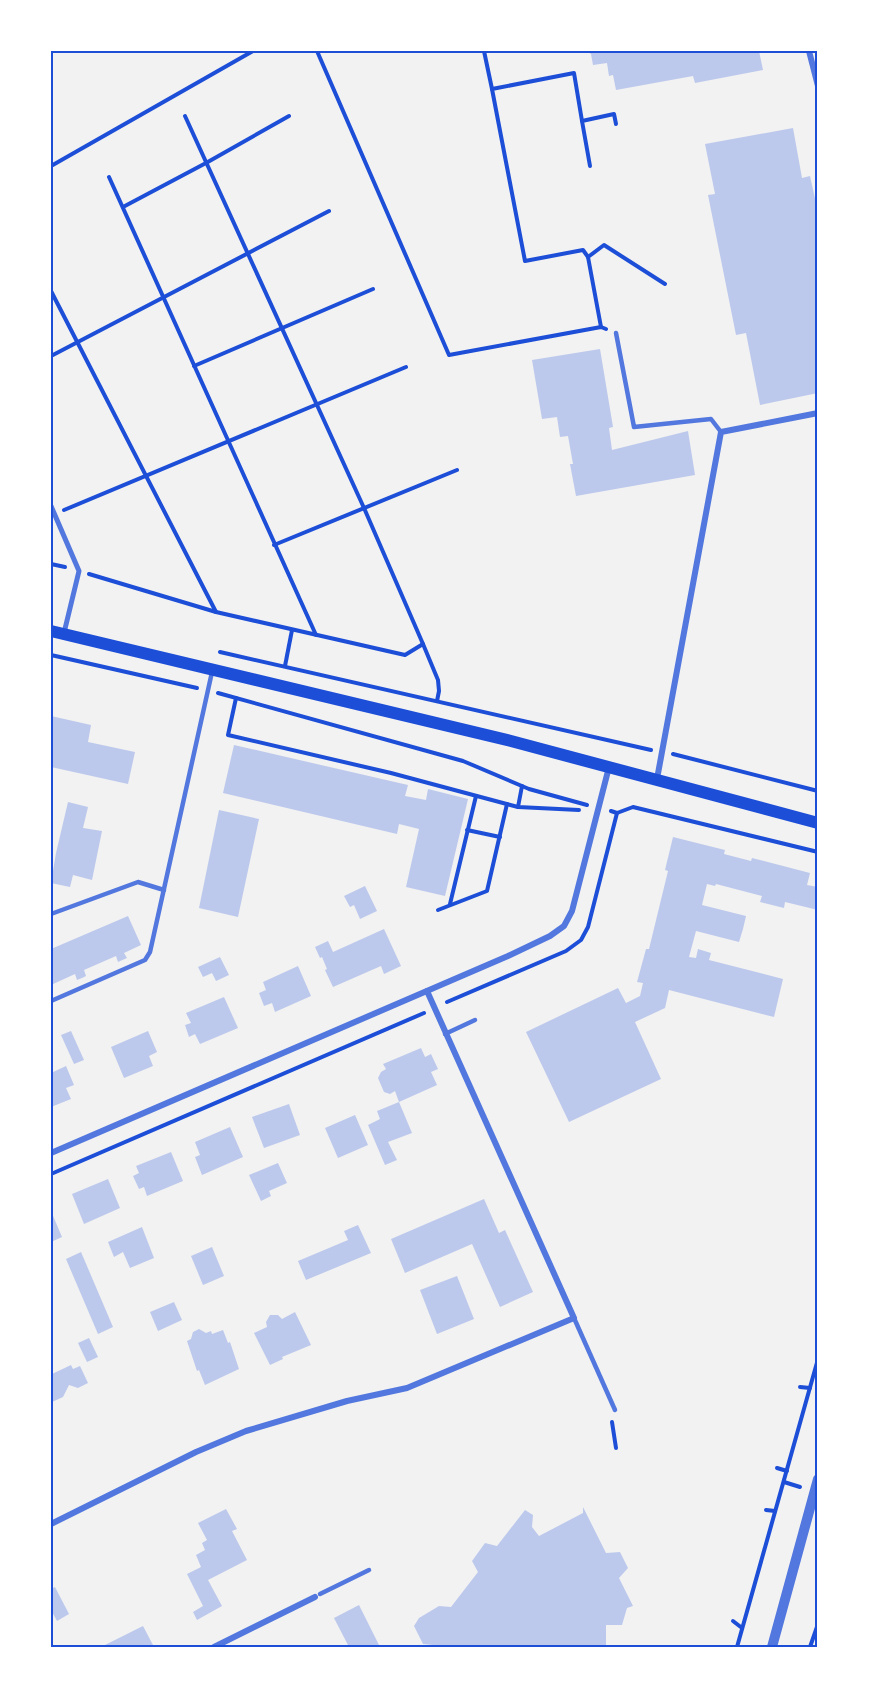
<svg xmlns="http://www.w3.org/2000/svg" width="869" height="1698" font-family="'Source Sans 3',sans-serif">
<rect width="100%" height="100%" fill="#f2f2f2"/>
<!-- building -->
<g fill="#bdc9ec">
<path d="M587 51H759L763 70 695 83 693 76 616 90 613 75 609 76 607 63 593 65 591 54Z"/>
<path d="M793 128 802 178 810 176 818 212V393L760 405 746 333 736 335 708 195 715 194 705 144Z"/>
<path d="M600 349 613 427 609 428 612 450 688 431 695 475 576 496 570 464H573L568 436 560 437 557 417 542 419 532 360Z"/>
<path d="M51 716 91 725 88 742 135 752 128 784 51 767Z"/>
<path d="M234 745 408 785 405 796 426 800 428 789 468 799 445 896 406 887 419 829 399 824 397 834 223 793Z"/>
<path d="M68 802 88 807 83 828 102 831 92 880 73 875 70 887 51 883 56 853Z"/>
<path d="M219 810 259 819 238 917 199 908Z"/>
<path d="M673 837 725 850 724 854 751 861 752 858 810 873 807 885 818 887V910L785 902 784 908 760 902 762 896 716 884 715 886 707 884 702 905 746 916 743 929 739 942 696 931 689 957 696 958 698 949 711 953 709 960 783 979 774 1017 669 990 665 1008 635 1022 661 1079 569 1122 526 1032 618 988 626 1003 640 996 643 983 637 982 646 949H649L668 871 665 870Z"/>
<path d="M365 886 377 911 360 919 354 905 350 907 344 896Z"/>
<path d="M128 916 141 945 124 953 127 958 118 962 116 956 84 970 86 976 82 978 77 980 75 974 51 985V949Z"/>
<path d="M384 929 401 966 384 974 381 966 333 987 325 970 327 969 322 957 320 958 315 947 328 941 333 952Z"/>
<path d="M220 957 229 975 216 981 212 973 203 977 198 967Z"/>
<path d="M298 966 311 996 275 1012 272 1003 264 1006 259 993 266 990 263 982Z"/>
<path d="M224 997 238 1028 200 1044 195 1034 189 1037 185 1025 191 1023 186 1013Z"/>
<path d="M71 1031 84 1060 74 1064 61 1035Z"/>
<path d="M148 1031 157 1052 149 1056 153 1066 124 1078 111 1047Z"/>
<path d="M421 1048 425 1057 431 1054 438 1069 431 1072 437 1085 399 1102 395 1091 390 1094 384 1092 378 1078 381 1072 386 1069 383 1064Z"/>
<path d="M66 1066 74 1085 66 1088 71 1099 51 1107V1073Z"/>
<path d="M399 1102 412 1133 388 1142 397 1160 385 1165 368 1125 380 1119 377 1111Z"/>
<path d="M289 1104 300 1135 264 1148 252 1117Z"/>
<path d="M355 1115 368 1145 338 1158 325 1128Z"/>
<path d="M230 1127 243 1157 202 1175 195 1157 200 1155 195 1142Z"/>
<path d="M171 1152 183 1181 147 1196 144 1187 139 1189 133 1176 139 1173 136 1166Z"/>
<path d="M278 1163 287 1183 269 1191 271 1196 261 1201 249 1175Z"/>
<path d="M108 1179 120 1208 84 1224 72 1194Z"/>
<path d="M484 1199 499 1233 505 1230 533 1292 500 1307 472 1244 405 1273 391 1239Z"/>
<path d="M51 1211 62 1237 51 1242Z"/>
<path d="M358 1225 371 1253 306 1280 298 1261 348 1240 344 1231Z"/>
<path d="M142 1227 154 1258 130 1268 123 1252 114 1257 108 1242Z"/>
<path d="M212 1247 224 1276 203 1285 191 1256Z"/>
<path d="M81 1252 113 1327 98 1334 66 1259Z"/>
<path d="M457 1276 474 1319 437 1334 420 1290Z"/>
<path d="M174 1302 182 1320 158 1331 150 1312Z"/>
<path d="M295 1312 311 1345 282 1357 283 1359 270 1365 254 1333 267 1327 266 1322 270 1315H278L282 1319Z"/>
<path d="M199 1329 206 1333 211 1331 212 1334 223 1330 228 1343 230 1342 239 1369 205 1385 199 1370 197 1371 187 1341 191 1339 193 1332Z"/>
<path d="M89 1338 98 1357 87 1362 78 1343Z"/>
<path d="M71 1365 73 1369 80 1366 88 1383 78 1388 69 1385 63 1397 52 1402V1374Z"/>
<path d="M583 1507 606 1553 620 1552 628 1568 619 1578 633 1606 627 1608 622 1625H606V1647H434L433 1645 423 1644 414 1626 419 1618 439 1606 451 1607 478 1572 472 1561 485 1543 497 1546 525 1510 533 1515 532 1527 539 1536 583 1513Z"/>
<path d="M226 1509 237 1529 232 1531 247 1560 208 1580 222 1606 197 1620 193 1612 203 1606 187 1574 201 1567 196 1555 205 1550 202 1543 207 1540 198 1523Z"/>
<path d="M55 1587 69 1614 57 1621 51 1610V1589Z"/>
<path d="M359 1605 380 1647H349L334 1618Z"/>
<path d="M143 1626 154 1647H101Z"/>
</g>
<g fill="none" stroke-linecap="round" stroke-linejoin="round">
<!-- path -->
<g stroke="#1d4ed8" stroke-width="4">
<path d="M317 51 449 355 601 327 606 329"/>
<path d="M484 51 492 89"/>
<path d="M185 116 364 508 423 644 438 680 439 691 437 701"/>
<path d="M582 121 574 73 492 89 525 261 583 250 588 257"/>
<path d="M51 166 253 51"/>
<path d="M590 166 582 121 614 114 616 124"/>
<path d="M109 177 316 635"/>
<path d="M123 207 206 163 289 116"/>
<path d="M51 291 216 612"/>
<path d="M601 327 588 257 604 245 665 284"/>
<path d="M51 356 329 211"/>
<path d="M194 366 373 289"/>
<path d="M64 510 406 367"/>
<path d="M274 545 457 470"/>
<path d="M51 564 65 567"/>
<path d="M89 574 216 612 405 655 423 644"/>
<path d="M220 652 651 750"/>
<path d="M51 655 197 688"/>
<path d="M285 666 292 630"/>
<path d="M218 693 463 761 529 789 587 805"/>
<path d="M236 698 228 735 391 773 518 807 579 810"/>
<path d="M673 754 818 791"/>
<path d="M518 807 522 786"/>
<path d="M611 811 617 813 633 807 818 852"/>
<path d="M467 830 500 837"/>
<path d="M450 904 476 796"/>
<path d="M438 910 487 891 507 804"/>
<path d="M447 1002 566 951 581 940 588 927 617 813"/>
<path d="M51 1174 424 1013"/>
<path d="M800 1387 810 1388"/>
<path d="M612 1422 616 1448"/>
<path d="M777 1468 787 1471"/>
<path d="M784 1482 800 1487"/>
<path d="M766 1510 775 1511"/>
<path d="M733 1621 742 1628"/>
<path d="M737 1647 818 1359"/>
<path d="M810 1647 818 1624"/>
</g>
<!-- service -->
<g stroke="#5277de" stroke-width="4.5">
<path d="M616 333 634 427 711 419 721 432"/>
<path d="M51 914 138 882 164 890"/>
<path d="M51 1001 145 960 150 952 212 672"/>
<path d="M445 1034 475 1020"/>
<path d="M574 1318 615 1410"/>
<path d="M320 1594 369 1570"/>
</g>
<!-- pedestrian -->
<path stroke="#5277de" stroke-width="5" d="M51 506 79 571 64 633"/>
<!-- minor -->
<g stroke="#5277de" stroke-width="6">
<path d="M809 51 818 86"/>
<path d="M657 779 721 432 818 413"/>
<path d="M51 1153 508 956 550 936 564 926 572 911 609 767"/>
<path d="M51 1524 196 1452 246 1431 347 1401 407 1388 574 1318 427 991"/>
<path d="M214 1647 315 1597"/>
</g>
<!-- tertiary -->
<path stroke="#5277de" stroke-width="10" d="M772 1647 818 1479"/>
<!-- secondary -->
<path stroke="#1d4ed8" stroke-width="12" d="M51 631 511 741 818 823"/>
</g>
<!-- border -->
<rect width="869" height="1698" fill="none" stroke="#ffffff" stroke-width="105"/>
<rect x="52" y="52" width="764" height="1594" fill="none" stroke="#1d4ed8" stroke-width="2"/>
</svg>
